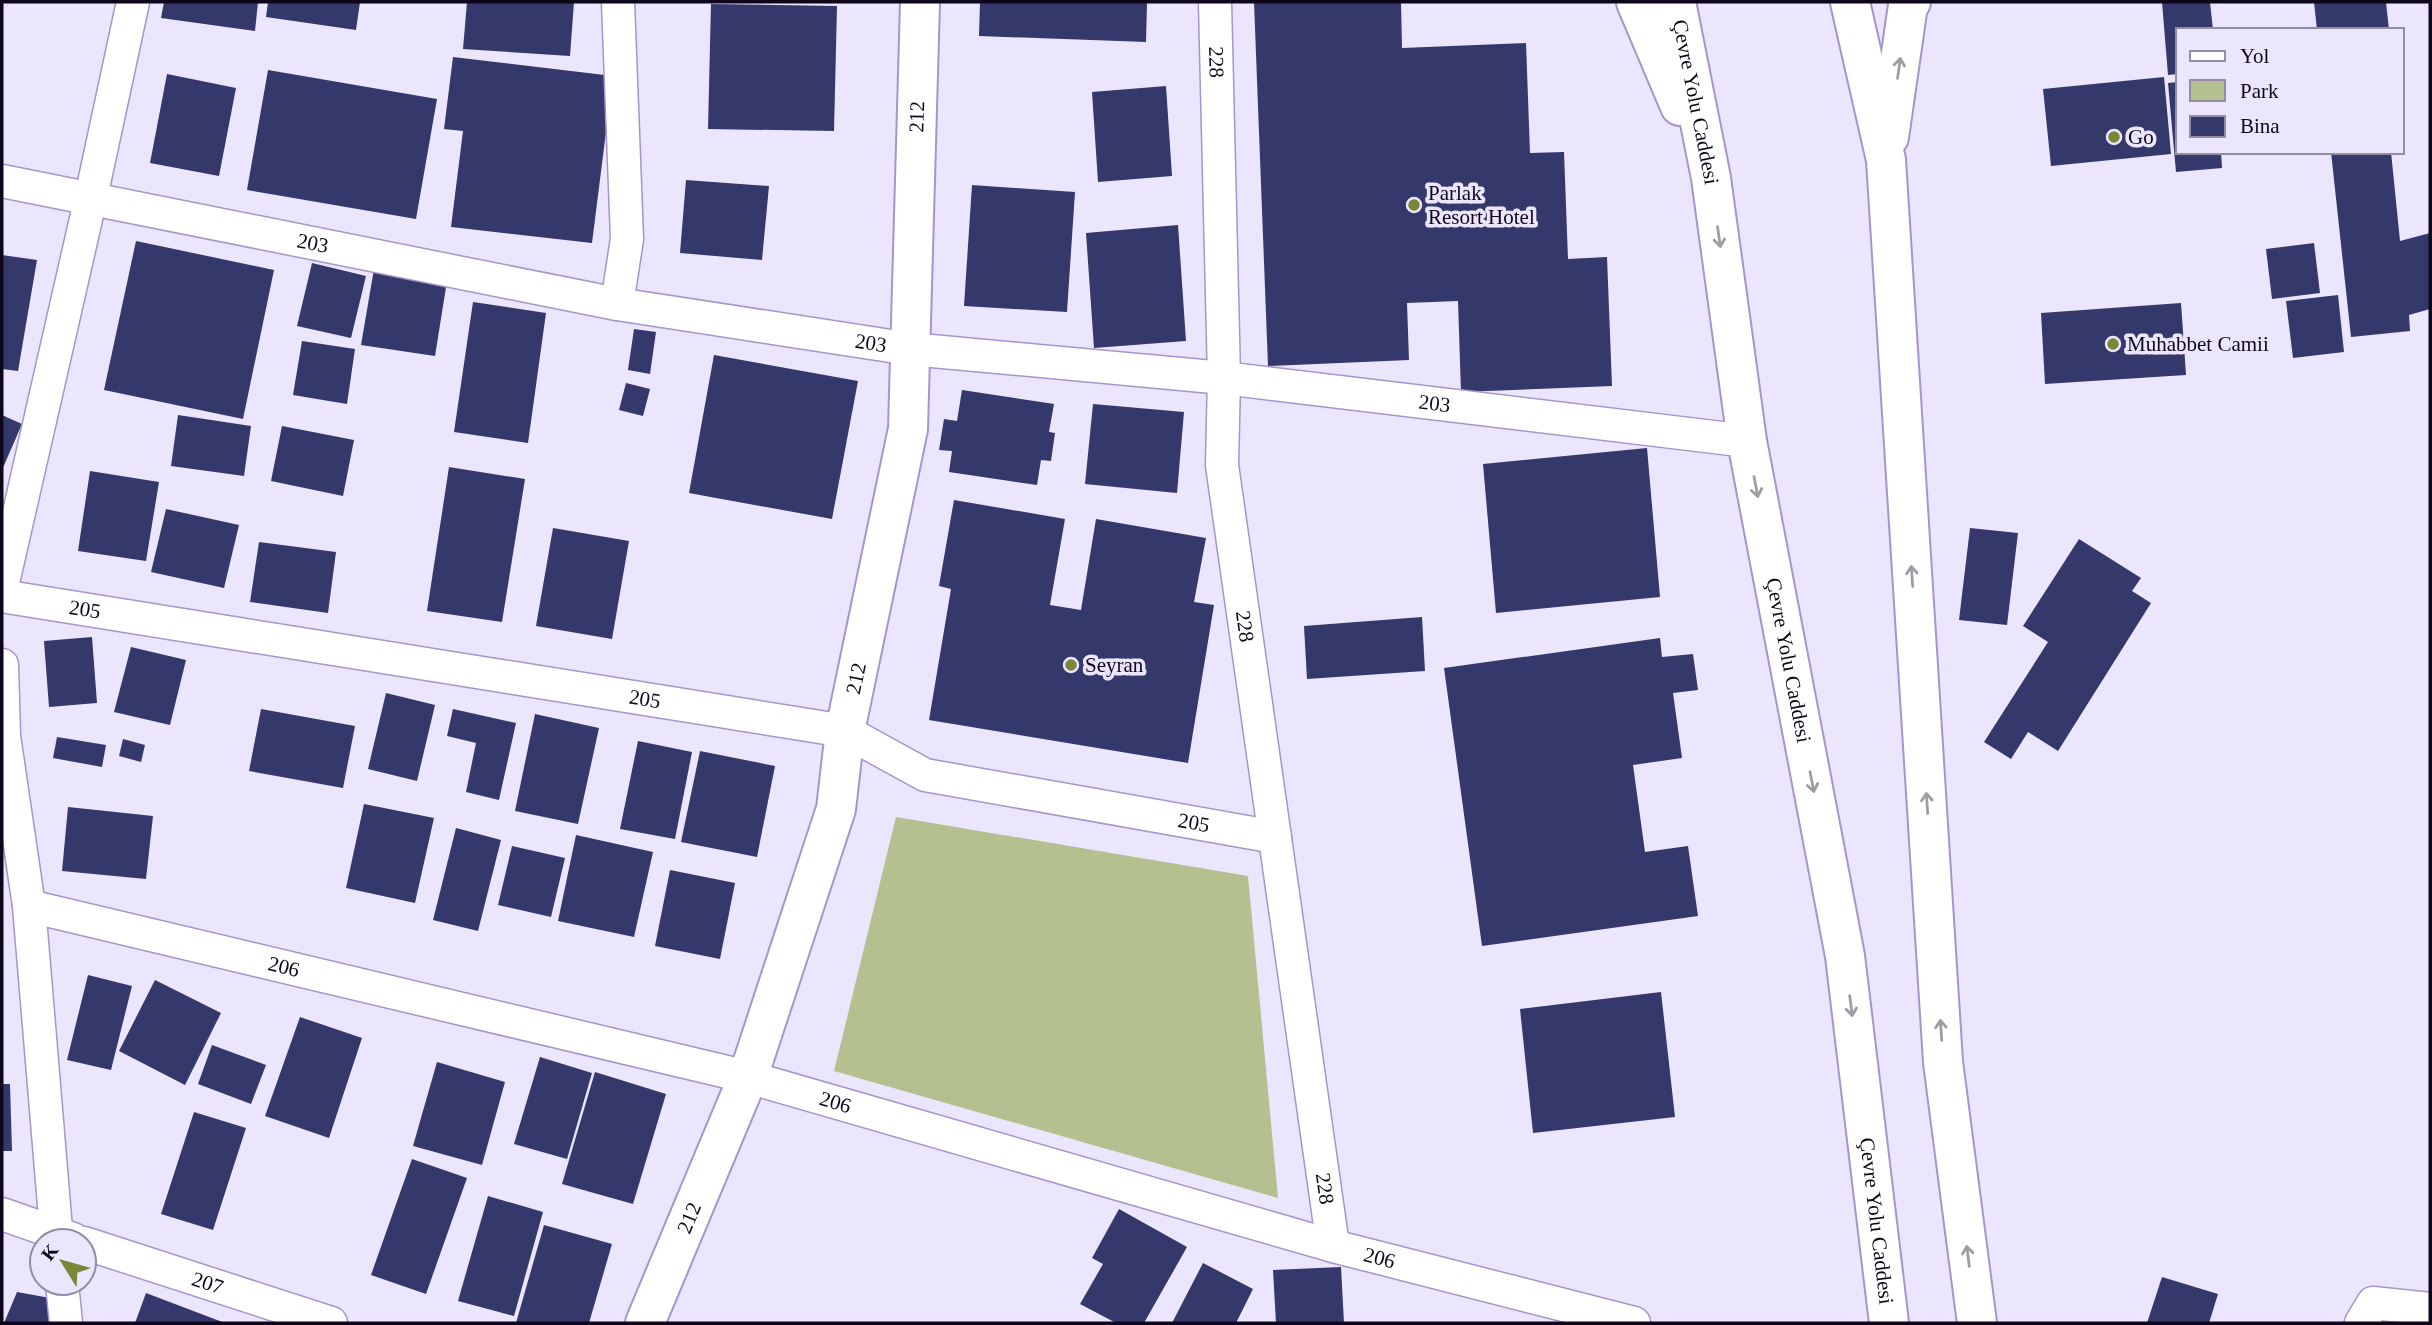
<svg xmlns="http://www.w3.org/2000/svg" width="2432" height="1325" font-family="Georgia,serif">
<rect width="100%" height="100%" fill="#ece5fe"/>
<!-- green -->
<path fill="#b5c091" d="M896 817 1248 876 1278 1198 834 1071Z"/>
<!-- building -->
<g fill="#35386b">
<path d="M164 2H258L255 31 161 18Z"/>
<path d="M268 2H360L356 30 266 17Z"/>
<path d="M467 2H574L570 56 463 49Z"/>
<path d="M980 2H1147L1146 42 979 36Z"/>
<path d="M1254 2H1401L1402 48 1526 43 1530 153 1564 152 1568 259 1607 257 1612 386 1461 392 1458 301 1407 303 1409 360 1268 366Z"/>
<path d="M2162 2H2210L2213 30H2178V74L2168 75Z"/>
<path d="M2314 2H2386L2389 30H2317Z"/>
<path d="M711 4 837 6 834 131 708 129Z"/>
<path d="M453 57 613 76 592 243 451 227 463 131 444 129Z"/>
<path d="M268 70 437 99 416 219 247 190Z"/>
<path d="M167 74 236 88 219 176 150 163Z"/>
<path d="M2164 77 2171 154 2051 166 2043 89Z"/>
<path d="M2178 82V152H2221L2222 168 2176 172 2168 83Z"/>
<path d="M1166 86 1172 176 1098 182 1092 92Z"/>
<path d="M2331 152H2391L2400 241 2430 233V309L2409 315 2410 331 2351 337Z"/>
<path d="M686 180 769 186 762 260 680 253Z"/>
<path d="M972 185 1075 192 1067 312 964 306Z"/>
<path d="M1178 225 1186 341 1094 348 1086 233Z"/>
<path d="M136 241 274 270 243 419 104 390Z"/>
<path d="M2314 243 2320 293 2272 299 2266 249Z"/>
<path d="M2 255 37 260 18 371 2 369Z"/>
<path d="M312 263 366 276 351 338 297 326Z"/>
<path d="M374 269 447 281 435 356 361 345Z"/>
<path d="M2338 295 2344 352 2293 358 2286 301Z"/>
<path d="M473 302 546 313 528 443 454 432Z"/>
<path d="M2181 303 2186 375 2045 384 2041 313Z"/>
<path d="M634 329 656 332 650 374 628 370Z"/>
<path d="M302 341 355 349 347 404 293 395Z"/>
<path d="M714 355 858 381 832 519 689 493Z"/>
<path d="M626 383 650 389 643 416 619 410Z"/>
<path d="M962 390 1054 404 1049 432 1055 433 1051 461 1041 460 1037 485 949 472 952 451 939 450 944 419 957 421Z"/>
<path d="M1093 404 1184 412 1177 493 1085 484Z"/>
<path d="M2 415 22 424 2 470Z"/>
<path d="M178 415 251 426 244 476 171 466Z"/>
<path d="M282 426 354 440 343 496 271 481Z"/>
<path d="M1647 448 1660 597 1496 613 1483 464Z"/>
<path d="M449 467 525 479 502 622 427 611Z"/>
<path d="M90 471 159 482 146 561 78 551Z"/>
<path d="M954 500 1065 519 1050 605 1081 610 1096 519 1206 538 1194 602 1214 605 1188 763 929 720 951 589 939 586Z"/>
<path d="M166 509 239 525 224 588 151 572Z"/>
<path d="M553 528 629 541 612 639 536 626Z"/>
<path d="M1970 528 2018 533 2007 625 1959 620Z"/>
<path d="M2079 539 2141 578 2132 591 2151 603 2058 751 2028 732 2011 759 1984 742 2048 642 2023 626Z"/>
<path d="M259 542 336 552 328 613 250 602Z"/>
<path d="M1422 617 1425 671 1307 679 1304 626Z"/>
<path d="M92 637 97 703 49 707 44 641Z"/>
<path d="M1660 638 1662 657 1693 654 1698 690 1673 693 1682 758 1633 765 1645 852 1688 846 1698 916 1482 946 1444 668Z"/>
<path d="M131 647 186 660 170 725 114 712Z"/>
<path d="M386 693 435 705 417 781 368 769Z"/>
<path d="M261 709 355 726 343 788 249 771Z"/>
<path d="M453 709 516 723 499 800 466 792 476 743 447 736Z"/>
<path d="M535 714 599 728 578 824 515 811Z"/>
<path d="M57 737 106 745 102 767 53 758Z"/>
<path d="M123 739 145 745 141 762 119 756Z"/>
<path d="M638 741 692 752 675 839 620 829Z"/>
<path d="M700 751 775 766 757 857 681 842Z"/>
<path d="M364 804 434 818 415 903 346 888Z"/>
<path d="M68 807 153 816 146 879 62 871Z"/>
<path d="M456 828 501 840 478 931 433 920Z"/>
<path d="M576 835 653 852 634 937 558 921Z"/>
<path d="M512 846 565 858 551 917 498 905Z"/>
<path d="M670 870 735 883 720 959 655 946Z"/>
<path d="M88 975 132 986 111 1070 67 1060Z"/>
<path d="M155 980 221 1013 185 1085 119 1051Z"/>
<path d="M1661 992 1675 1117 1533 1133 1520 1009Z"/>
<path d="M300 1017 362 1038 329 1138 265 1116Z"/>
<path d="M212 1045 266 1065 251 1104 198 1084Z"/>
<path d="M540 1057 592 1073 567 1159 514 1144Z"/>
<path d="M437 1062 505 1082 482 1165 413 1146Z"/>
<path d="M595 1072 666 1094 633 1204 562 1184Z"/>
<path d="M2 1084H10L12 1151H2Z"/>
<path d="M194 1112 246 1128 213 1230 161 1214Z"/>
<path d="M412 1159 467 1178 426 1294 371 1275Z"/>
<path d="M488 1196 543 1212 514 1316 458 1301Z"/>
<path d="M1119 1209 1187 1247 1144 1323H1116L1080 1304 1103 1264 1092 1258Z"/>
<path d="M544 1225 612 1244 589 1323H516Z"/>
<path d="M1203 1263 1253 1289 1236 1323H1172Z"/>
<path d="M1341 1267 1344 1323H1276L1273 1270Z"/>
<path d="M2162 1277 2218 1294 2209 1323H2147Z"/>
<path d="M17 1292 50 1298 52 1323H4Z"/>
<path d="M146 1293 225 1323H135Z"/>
</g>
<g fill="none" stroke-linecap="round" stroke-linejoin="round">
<!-- street casing -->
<g stroke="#a694cf" stroke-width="35">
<g id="street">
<path id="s1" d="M1215 2 1224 378 1222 465 1333 1246"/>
<path id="s2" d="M2 181 617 304 910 349 1224 378 1747 441"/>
<path d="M617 304 627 239 618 2"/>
<path d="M2 587 91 197 133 2"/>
<path id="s3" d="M2 596 845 731 925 775 1275 837"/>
<path d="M2 665 4 736 29 906 57 1241"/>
<path id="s4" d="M29 906 748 1077 1333 1246 1634 1323"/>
<path d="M2 1214 73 1239"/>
<path id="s5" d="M84 1243 331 1323"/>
<path d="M62 1283 66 1323"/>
<path d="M2361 1323 2373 1303 2430 1309"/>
</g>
</g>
<!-- secondary casing -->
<g stroke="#a694cf" stroke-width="42">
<g id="secondary">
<path id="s6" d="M645 1323 748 1077 836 809 845 731 908 429 920 2"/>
</g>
</g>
<!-- highway casing -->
<g stroke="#a694cf" stroke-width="42">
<g id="highway">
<path d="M1636 2 1680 106"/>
<path id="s7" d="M1676 2 1711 178 1747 441 1845 956 1889 1323"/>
<path d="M1850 2 1886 160 1943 1062 1977 1323"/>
<path d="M1889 137 1908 5 1911 2"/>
</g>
</g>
<!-- street -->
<use href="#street" stroke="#fff" stroke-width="32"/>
<!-- secondary -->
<use href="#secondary" stroke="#fff" stroke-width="38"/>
<!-- highway -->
<use href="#highway" stroke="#fff" stroke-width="38"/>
</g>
<!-- one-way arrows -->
<defs><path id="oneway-shaft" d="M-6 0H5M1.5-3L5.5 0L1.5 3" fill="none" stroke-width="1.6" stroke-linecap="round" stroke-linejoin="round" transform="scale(1.75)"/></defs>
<g stroke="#9f9ca4">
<use href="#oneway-shaft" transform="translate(1899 68) rotate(-82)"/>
<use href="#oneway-shaft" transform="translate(1719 237) rotate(82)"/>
<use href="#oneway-shaft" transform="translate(1756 487) rotate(79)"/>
<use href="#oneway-shaft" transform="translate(1912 576) rotate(-94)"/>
<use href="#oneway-shaft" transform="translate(1812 782) rotate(79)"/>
<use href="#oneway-shaft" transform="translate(1927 803) rotate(-94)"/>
<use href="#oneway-shaft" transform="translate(1851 1006) rotate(83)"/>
<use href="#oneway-shaft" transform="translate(1941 1030) rotate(-94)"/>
<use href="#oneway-shaft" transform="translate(1968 1256) rotate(-97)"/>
</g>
<!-- markers -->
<g fill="#798836" stroke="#ece5fe" stroke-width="2.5">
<circle cx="2114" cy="137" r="7"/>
<circle cx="1414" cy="205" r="7"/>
<circle cx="2113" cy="344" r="7"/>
<circle cx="1071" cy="665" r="7"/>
</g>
<g text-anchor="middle" stroke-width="7" stroke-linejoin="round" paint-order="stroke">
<!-- street labels -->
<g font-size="21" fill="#0e071b" stroke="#ece5fe">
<text dy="7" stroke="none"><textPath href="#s1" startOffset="60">228</textPath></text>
<text dy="7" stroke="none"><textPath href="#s7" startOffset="102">Çevre Yolu Caddesi</textPath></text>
<text dy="7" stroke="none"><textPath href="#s6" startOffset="1248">212</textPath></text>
<text dy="7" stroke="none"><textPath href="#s2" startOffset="317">203</textPath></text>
<text dy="7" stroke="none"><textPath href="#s2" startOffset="884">203</textPath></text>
<text dy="7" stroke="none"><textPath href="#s2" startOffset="1451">203</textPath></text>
<text dy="7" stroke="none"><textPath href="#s3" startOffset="84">205</textPath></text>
<text dy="7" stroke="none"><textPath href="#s1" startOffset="626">228</textPath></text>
<text dy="7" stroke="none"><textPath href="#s7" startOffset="668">Çevre Yolu Caddesi</textPath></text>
<text dy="7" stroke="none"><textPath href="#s6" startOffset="681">212</textPath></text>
<text dy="7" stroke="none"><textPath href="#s3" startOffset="651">205</textPath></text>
<text dy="7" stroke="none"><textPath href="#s3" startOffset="1218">205</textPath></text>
<text dy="7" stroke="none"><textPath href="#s4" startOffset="262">206</textPath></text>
<text dy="7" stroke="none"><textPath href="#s4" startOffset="830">206</textPath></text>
<text dy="7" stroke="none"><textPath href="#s1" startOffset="1194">228</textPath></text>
<text dy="7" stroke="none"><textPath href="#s6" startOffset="114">212</textPath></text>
<text dy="7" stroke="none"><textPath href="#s7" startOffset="1236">Çevre Yolu Caddesi</textPath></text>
<text dy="7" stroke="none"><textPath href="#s4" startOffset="1396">206</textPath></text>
<text dy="7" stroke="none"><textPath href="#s5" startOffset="130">207</textPath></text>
</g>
<!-- poi labels -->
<g font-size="21" fill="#0e071b" stroke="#ece5fe" text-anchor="start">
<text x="2128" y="144">Go</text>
<text x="1428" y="200">Parlak<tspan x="1428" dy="24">Resort Hotel</tspan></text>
<text x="2127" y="351">Muhabbet Camii</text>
<text x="1085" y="672">Seyran</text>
</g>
</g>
<!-- border -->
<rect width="2432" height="1325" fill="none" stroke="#0e071b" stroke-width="7"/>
<!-- legend -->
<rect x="2176" y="28" width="228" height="126" fill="#ece5fe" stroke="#938ca3" stroke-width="2"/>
<rect x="2190" y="51" width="35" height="10" fill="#ffffff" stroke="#938ca3" stroke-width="2"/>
<text x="2240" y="63" font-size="21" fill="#0e071b">Yol</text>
<rect x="2190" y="80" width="35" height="21" fill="#b5c091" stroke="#938ca3" stroke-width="2"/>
<text x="2240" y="98" font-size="21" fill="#0e071b">Park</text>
<rect x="2190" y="116" width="35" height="21" fill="#35386b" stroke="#938ca3" stroke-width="2"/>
<text x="2240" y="133" font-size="21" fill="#0e071b">Bina</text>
<!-- north arrow -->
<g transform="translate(63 1262) rotate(307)"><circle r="33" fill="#ece5fe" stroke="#938ca3" stroke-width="2"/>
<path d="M0-5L12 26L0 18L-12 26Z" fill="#798836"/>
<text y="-10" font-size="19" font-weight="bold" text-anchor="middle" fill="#0e071b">K</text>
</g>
</svg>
